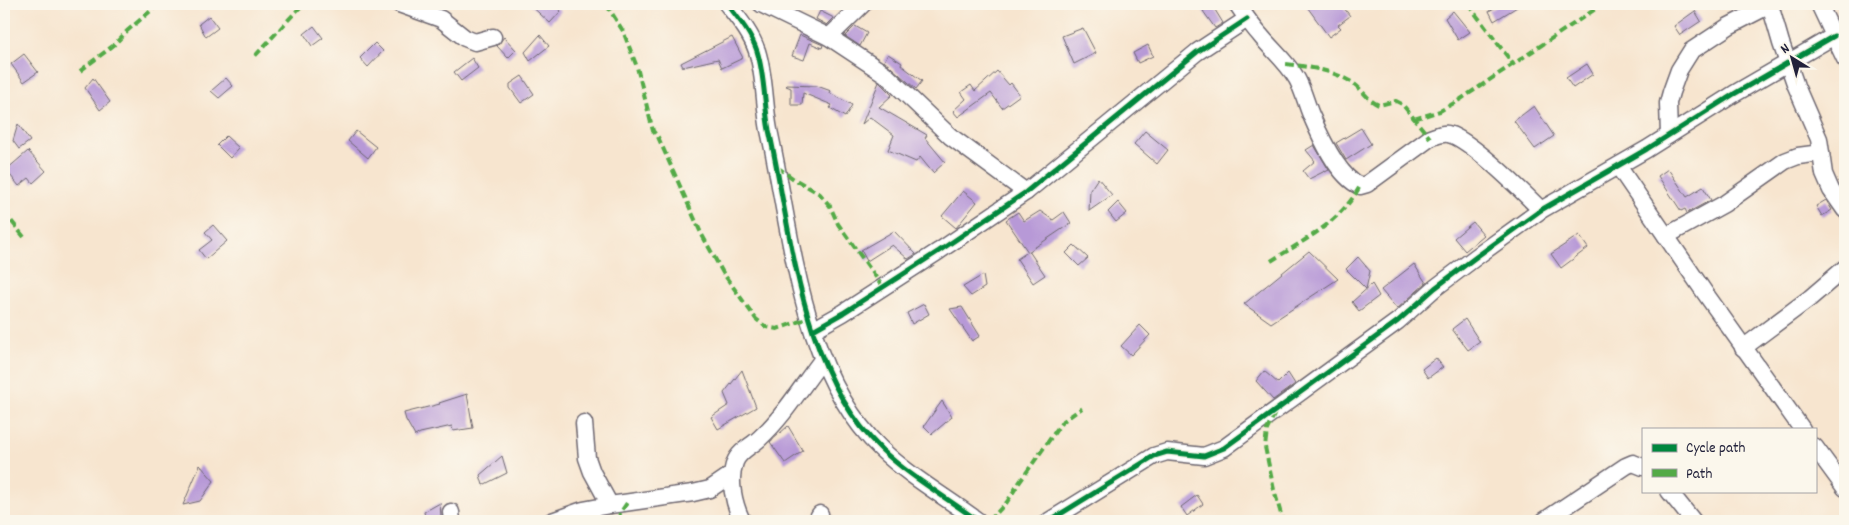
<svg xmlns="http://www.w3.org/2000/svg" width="1849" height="525" font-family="Dekko,sans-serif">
<rect width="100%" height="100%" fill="#fbf7ec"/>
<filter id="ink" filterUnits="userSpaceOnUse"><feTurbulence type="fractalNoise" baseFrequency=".02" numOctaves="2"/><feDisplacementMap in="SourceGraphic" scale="10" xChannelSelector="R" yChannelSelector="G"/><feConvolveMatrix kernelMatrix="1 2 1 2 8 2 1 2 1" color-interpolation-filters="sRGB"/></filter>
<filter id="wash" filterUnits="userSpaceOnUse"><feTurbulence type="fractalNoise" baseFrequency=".0096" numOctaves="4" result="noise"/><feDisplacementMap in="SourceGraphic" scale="20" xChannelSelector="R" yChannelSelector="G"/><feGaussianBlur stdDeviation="1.12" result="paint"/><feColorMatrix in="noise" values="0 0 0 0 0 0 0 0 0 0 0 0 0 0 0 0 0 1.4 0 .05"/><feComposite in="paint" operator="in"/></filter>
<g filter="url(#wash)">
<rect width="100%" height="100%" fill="#f7e5cf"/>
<g id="blocks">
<!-- building -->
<g fill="#b799d7">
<path d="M529 4H552L561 11 550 23Z"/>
<path d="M1305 4H1341L1350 16 1338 25 1341 28 1329 37Z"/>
<path d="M1501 4H1522L1494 21 1489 11Z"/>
<path d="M1212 5 1223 23 1215 28 1203 11Z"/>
<path d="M820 11 834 18 827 25 816 19Z"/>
<path d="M1453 11 1470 32 1458 40 1445 18Z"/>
<path d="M1695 11 1701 21 1680 35 1674 26Z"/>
<path d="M209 16 218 28 206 37 199 24Z"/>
<path d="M314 26 323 38 312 46 304 34Z"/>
<path d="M855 26 867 33 860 46 845 36Z"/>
<path d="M1083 28 1096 53 1074 64 1062 36Z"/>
<path d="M540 35 549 46 530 61 525 52Z"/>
<path d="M800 35 823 45 822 48 810 43 804 60 792 56Z"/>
<path d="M504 37 516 50 508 58 497 46Z"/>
<path d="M732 37 743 58 722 68 718 59 683 67 681 63Z"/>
<path d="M375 43 383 51 368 67 360 58Z"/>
<path d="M1148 45 1153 56 1138 63 1133 53Z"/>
<path d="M24 54 38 72 24 82 11 64Z"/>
<path d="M888 54 902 63 901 65 922 81 916 89 884 61Z"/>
<path d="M472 58 478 68 461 81 454 72Z"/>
<path d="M1587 64 1593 74 1573 88 1566 78Z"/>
<path d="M997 71 1009 85 1011 83 1020 95 1002 108 991 93 958 117 953 111 966 99 961 92 971 85 975 91Z"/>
<path d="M522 76 534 94 521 103 510 88V84Z"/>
<path d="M93 78 110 102 100 110 85 88Z"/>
<path d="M226 78 233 86 219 98 211 91Z"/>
<path d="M879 82 892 95 879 107 927 135 925 138 945 162 933 173 920 157 916 162 888 150 894 135 870 117 862 124Z"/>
<path d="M787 85 817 86 831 91 830 93 852 105 845 117 830 108 832 105 803 93 802 105H791V88L786 86Z"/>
<path d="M1534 106 1554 136 1535 149 1514 121Z"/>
<path d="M18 124 30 141 19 149 13 141Z"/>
<path d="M1361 128 1371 144 1346 160 1336 143Z"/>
<path d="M356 131 376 147 368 158 348 141Z"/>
<path d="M1145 131 1168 150 1157 164 1134 144Z"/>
<path d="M226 136 239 148 230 158 217 145Z"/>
<path d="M1314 145 1329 170 1325 172V171L1309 179 1303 171 1315 161 1306 150Z"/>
<path d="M28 151 46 171 33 183 29 178 19 186 6 170Z"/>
<path d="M1668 169 1687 197 1703 187 1711 200 1687 213 1685 209 1681 211 1658 176Z"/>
<path d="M1098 178 1112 195 1089 211 1090 190Z"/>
<path d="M963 191 977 202 956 228 942 216Z"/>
<path d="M1826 200 1832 210 1822 216 1816 206Z"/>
<path d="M1118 202 1127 213 1116 222 1108 212Z"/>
<path d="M1040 211 1053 220 1064 212 1071 223 1028 252 1006 220 1018 212 1024 221Z"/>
<path d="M1473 222 1484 235 1465 251 1454 238Z"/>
<path d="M213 225 227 241 206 259 199 250 212 240 205 232Z"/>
<path d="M894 231 916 254 908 259 892 245 867 261 861 250Z"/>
<path d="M1579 235 1588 248 1561 268 1551 254Z"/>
<path d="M1074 245 1088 258 1079 266 1066 253Z"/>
<path d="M1029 251 1045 275 1033 283 1017 259Z"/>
<path d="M1309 251 1338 279 1271 323 1244 304Z"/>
<path d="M1358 257 1370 271 1366 289 1346 269Z"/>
<path d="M1414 264 1426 283 1397 309 1381 290Z"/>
<path d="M983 275 985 287 971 296 963 287Z"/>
<path d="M1372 284 1379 296 1359 311 1352 302Z"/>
<path d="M924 304 929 314 912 324 907 313Z"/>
<path d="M962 307 980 336 972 341 950 309Z"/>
<path d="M1465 319 1480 342 1468 350 1452 329Z"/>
<path d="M1140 325 1150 335 1131 355 1121 346Z"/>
<path d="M1436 358 1443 367 1428 378 1422 369Z"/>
<path d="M742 370 756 407 718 429 711 417 729 405 724 393Z"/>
<path d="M1264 371 1278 383 1288 373 1295 384 1273 400 1256 381Z"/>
<path d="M467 394 473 428 453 431 452 426 420 433 415 436 406 420 404 413 440 404 439 403Z"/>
<path d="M942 401 952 417 932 434 924 426Z"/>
<path d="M788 426 803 451 785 463 770 442Z"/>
<path d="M502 456 507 473 483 485 480 475Z"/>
<path d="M200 465 214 481 200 501 183 505Z"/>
<path d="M1197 495 1203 504 1187 516 1181 507Z"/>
<path d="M440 503 441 517 426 521 424 512Z"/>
</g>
</g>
</g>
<g filter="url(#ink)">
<use href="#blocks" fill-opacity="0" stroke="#6d666f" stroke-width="1"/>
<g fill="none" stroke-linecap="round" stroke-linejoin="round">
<!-- minor casing -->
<g stroke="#6d666f" stroke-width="19">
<g id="minor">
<path d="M399 4 441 19 465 38 475 42 493 37"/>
<path d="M727 4C738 18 751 33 757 51 765 76 764 104 769 130 792 233 800 371 881 449 910 477 946 497 978 521"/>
<path d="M761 4 829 37 885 74 950 136 1026 192"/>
<path d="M1237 4C1244 14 1251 25 1260 35 1272 50 1287 62 1297 79 1303 90 1306 103 1311 115 1320 136 1338 177 1360 186L1367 184 1430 138C1436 136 1442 133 1448 134 1469 138 1524 193 1541 210"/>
<path d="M1819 4 1845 59"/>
<path d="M1770 5 1781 43 1796 86 1819 139 1824 174 1831 190 1845 210"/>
<path d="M829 37 863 4"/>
<path d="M1669 135 1668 103 1671 92 1679 70 1691 51 1729 26 1772 4"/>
<path d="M1618 166 1705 293 1802 429"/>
<path d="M1666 236 1724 204 1785 161 1798 156 1821 153"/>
<path d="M813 330 843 313 939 251 1026 192 1197 52 1247 19"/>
<path d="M1743 348 1810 298 1845 268"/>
<path d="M584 423 587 458 592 472 610 505"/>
<path d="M1815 447 1845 488"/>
<path d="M1669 491 1693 521"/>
<path d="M451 512 452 521"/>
<path d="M552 521 583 510 610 505 693 493 710 489 732 474"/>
<path d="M742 521C734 504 728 480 735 462 739 451 752 446 760 438 784 416 802 386 822 360"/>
<path d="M816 521 820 514"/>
<path d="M1049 521 1154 456 1167 452 1204 456 1224 448 1398 321 1435 288 1476 257 1541 210 1647 149 1734 94 1834 36"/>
<path d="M1544 521 1626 466 1633 463 1643 467"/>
</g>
</g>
<!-- minor -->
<use href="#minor" stroke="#fff" stroke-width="16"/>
<!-- quiet -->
<g stroke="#53aa46" stroke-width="4" stroke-dasharray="8 4" stroke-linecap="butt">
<path d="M606 4 623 31 637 67 653 131 658 137 701 233 723 273 756 319 766 327 777 329 809 318"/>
<path d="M1468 4 1513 64"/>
<path d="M255 56 303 4"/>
<path d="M1286 64C1309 67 1333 70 1353 83 1363 90 1368 101 1379 105L1396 101 1402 104 1430 138"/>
<path d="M80 71 114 45 127 31 159 4"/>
<path d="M1414 119 1440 111 1461 99 1603 4"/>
<path d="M777 167 794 179 820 194 830 206 838 224 883 287"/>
<path d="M4 212 24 237"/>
<path d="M1271 261C1304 240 1340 223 1360 186"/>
<path d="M1275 413 1267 430 1265 447 1274 490 1283 521"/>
<path d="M619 521 620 513 627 503"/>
<path d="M989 521 1007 502 1019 483 1062 422 1082 408"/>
</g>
<!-- cycleway casing -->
<g stroke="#fbf7ec" stroke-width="8">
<g id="cycleway">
<path d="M727 4C738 18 751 33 757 51 765 76 764 104 769 130 792 233 800 371 881 449 910 477 946 497 978 521"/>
<path d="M813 330 843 313 939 251 1026 192 1197 52 1247 19"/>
<path d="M1049 521 1154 456 1167 452 1204 456 1224 448 1398 321 1435 288 1476 257 1541 210 1647 149 1734 94 1834 36"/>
</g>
</g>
<!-- cycleway -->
<use href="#cycleway" stroke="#00873e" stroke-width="5"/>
</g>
</g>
<!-- margin -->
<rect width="1849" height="525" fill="none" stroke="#fbf7ec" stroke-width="20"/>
<!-- legend -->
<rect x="1642" y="428" width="175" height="65" fill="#fbf7ec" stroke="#a4a2a5"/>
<rect x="1652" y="444" width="25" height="8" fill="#00873e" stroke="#a4a2a5"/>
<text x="1686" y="452" font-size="15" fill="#22223b">Cycle path</text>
<rect x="1652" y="469" width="25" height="8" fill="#53aa46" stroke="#a4a2a5"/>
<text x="1686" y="478" font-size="15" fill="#22223b">Path</text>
<!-- north arrow -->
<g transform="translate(1792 58) rotate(323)" stroke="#fbf7ec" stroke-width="4" paint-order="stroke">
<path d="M0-4L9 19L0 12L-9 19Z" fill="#22223b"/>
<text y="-8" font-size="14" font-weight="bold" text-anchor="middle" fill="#22223b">N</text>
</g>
</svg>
